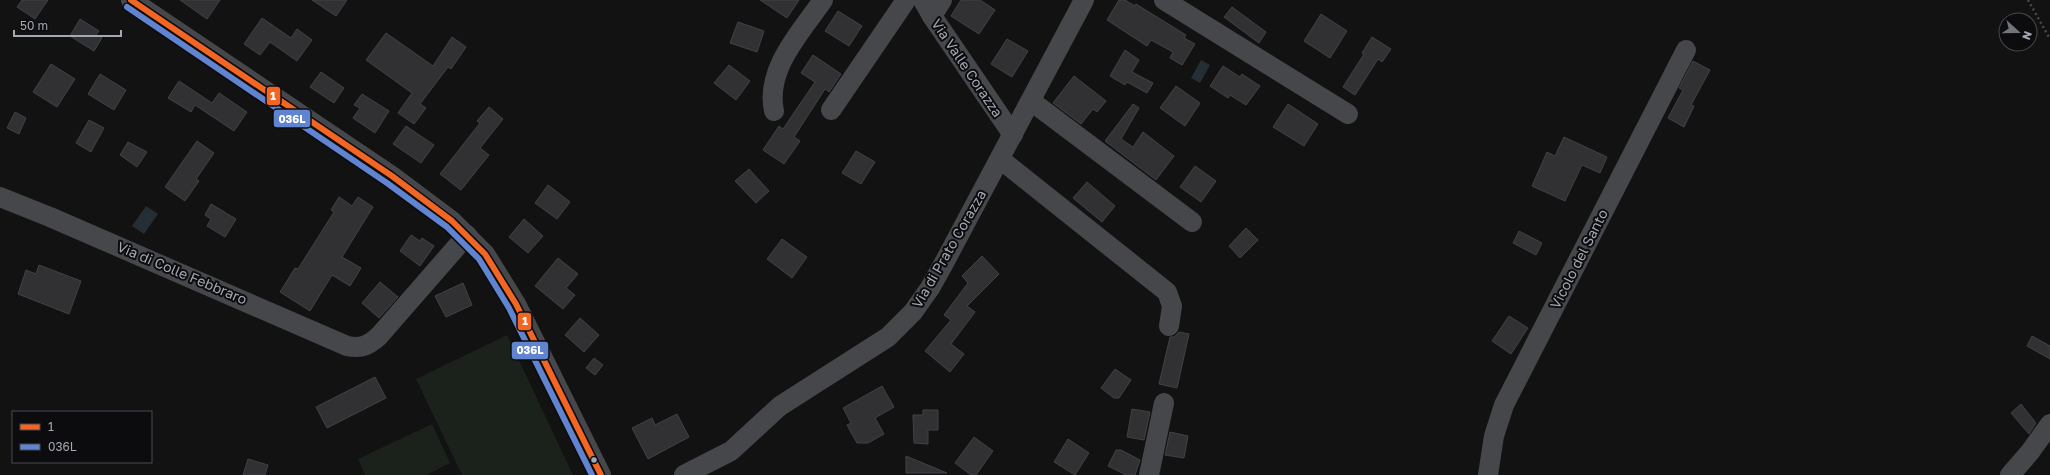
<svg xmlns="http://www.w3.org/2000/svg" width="2050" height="475" font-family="'Golos Text',sans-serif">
<rect width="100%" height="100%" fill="#121212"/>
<!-- green -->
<g fill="#1b211b">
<path d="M507 335 573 475H462L416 379Z"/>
<path d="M432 424 450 463 426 475H365L358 459Z"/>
</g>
<!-- water -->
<g fill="#252e34">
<path d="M1201 60 1210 65 1200 83 1191 78Z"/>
<path d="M146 206 158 214 144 234 132 226Z"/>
</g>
<!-- building -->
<g fill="#313133" stroke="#404246">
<path d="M22 0H48L35 19 17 7Z"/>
<path d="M180 0H220L207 19Z"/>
<path d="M312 0H347L336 16Z"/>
<path d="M760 0H799L787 18Z"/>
<path d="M961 0H980L995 10 979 34 951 16Z"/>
<path d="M1119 0H1125L1135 6 1136 4 1186 35 1184 38 1195 44 1182 65 1170 58 1173 52 1151 40 1147 46 1107 20Z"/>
<path d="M1232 7 1266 32 1259 43 1224 17Z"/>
<path d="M838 11 862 26 849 46 825 31Z"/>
<path d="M1321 14 1347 31 1330 58 1304 41Z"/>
<path d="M262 18 291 38 297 29 312 40 297 61 270 42 260 55 244 44Z"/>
<path d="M80 19 99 31 96 35 102 38 94 51 70 36Z"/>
<path d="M738 22 764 31 757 52 730 43Z"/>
<path d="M386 33 433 66 452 37 466 47 451 69 448 67 420 104 426 108 414 124 398 113 412 93 366 60Z"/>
<path d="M1372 37 1391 49 1382 62 1378 59 1355 95 1343 87 1364 54 1362 53Z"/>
<path d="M1007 39 1028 51 1012 77 991 64Z"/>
<path d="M1125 50 1139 60 1132 72 1153 83 1147 93 1127 82 1125 85 1110 76Z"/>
<path d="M813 55 841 74 829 92 825 89 794 137 800 141 784 164 763 150 779 126 783 129 815 82 801 73Z"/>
<path d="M1693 61 1710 70 1691 105 1694 106 1684 127 1668 118 1683 90 1679 88Z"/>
<path d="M51 64 75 79 57 107 33 92Z"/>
<path d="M729 65 750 81 736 100 714 83Z"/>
<path d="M1223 66 1240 77 1242 74 1260 86 1246 105 1230 95 1228 98 1210 86Z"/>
<path d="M321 72 344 88 334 103 310 87Z"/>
<path d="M100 74 126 90 114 110 88 94Z"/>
<path d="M1074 76 1106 101 1097 112 1093 109 1081 124 1053 103Z"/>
<path d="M179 81 212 103 219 93 247 112 234 131 195 105 191 112 168 98Z"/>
<path d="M1176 86 1200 103 1185 126 1160 108Z"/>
<path d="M362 94 389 111 375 133 353 118 360 108 354 105Z"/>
<path d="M1133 104 1139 108 1121 139 1133 147 1143 132 1174 156 1156 180 1105 141Z"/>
<path d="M1288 104 1318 124 1304 146 1273 127Z"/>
<path d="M489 107 503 119 480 148 489 155 461 190 440 174 480 123 477 121Z"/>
<path d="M15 112 26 118 19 134 7 128Z"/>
<path d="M89 120 104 128 91 152 76 143Z"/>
<path d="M406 126 434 145 421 163 393 144Z"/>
<path d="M1564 137 1607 157 1600 173 1582 165 1565 201 1532 186 1547 152 1555 156Z"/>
<path d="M197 141 214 153 196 179 199 181 185 201 165 187Z"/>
<path d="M128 142 147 152 137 167 120 155Z"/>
<path d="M856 151 875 162 861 184 842 173Z"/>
<path d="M1195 166 1216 181 1201 202 1180 187Z"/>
<path d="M749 169 769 191 756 203 735 181Z"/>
<path d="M1087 182 1115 206 1102 222 1073 198Z"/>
<path d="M548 185 570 202 557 219 535 203Z"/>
<path d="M339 197 352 206 358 197 373 207 342 257 361 268 350 286 332 275 310 311 280 292 295 268 298 269 334 212 331 210Z"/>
<path d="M211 204 236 219 225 237 207 226 211 219 205 215Z"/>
<path d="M524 219 543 236 528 253 509 237Z"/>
<path d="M1246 228 1258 240 1240 258 1229 246Z"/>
<path d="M1519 231 1542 243 1536 255 1513 243Z"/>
<path d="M411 235 420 241 422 238 434 246 420 266 400 251Z"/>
<path d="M782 239 807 257 792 278 767 259Z"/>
<path d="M982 256 999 274 967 306 975 312 951 344 964 354 950 372 925 351 951 320 944 315 968 283 962 276Z"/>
<path d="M558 258 578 274 566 288 575 295 563 309 535 286Z"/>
<path d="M39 265 81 281 69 314 18 294 26 270 36 274Z"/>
<path d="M380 282 398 297 379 318 362 303Z"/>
<path d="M463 283 472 305 446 317 435 296Z"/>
<path d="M1509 316 1528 328 1511 354 1492 341Z"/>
<path d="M580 318 599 335 584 352 565 335Z"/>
<path d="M1179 332 1189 334 1177 388 1159 384 1170 337H1174Z"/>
<path d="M2032 336 2050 346V359L2027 346Z"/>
<path d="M594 358 603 365 595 375 586 368Z"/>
<path d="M1115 369 1131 380 1119 398H1114L1101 388Z"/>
<path d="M375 377 386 398 327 428 316 407Z"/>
<path d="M882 386 894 407 875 418 884 434 868 443H857L847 425 851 423 843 408Z"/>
<path d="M2021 404 2036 423 2029 434 2011 413Z"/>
<path d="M1132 409 1150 412 1144 440 1127 437Z"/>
<path d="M923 410H938V430H928V444L914 443 913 415H923Z"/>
<path d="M677 414 689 437 648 459 632 428 652 418 655 425Z"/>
<path d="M1170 432 1188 436 1184 458 1165 455Z"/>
<path d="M974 437 993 451 976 475H971L955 463Z"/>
<path d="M1068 439 1089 453 1075 475 1054 462Z"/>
<path d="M1116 450H1121L1140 460 1135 475H1126L1108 466Z"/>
<path d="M906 456 947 473H906Z"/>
<path d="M248 459 268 465 265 475H243Z"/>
</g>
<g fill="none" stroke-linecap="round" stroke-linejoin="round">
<!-- path -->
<path stroke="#48494d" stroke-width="2.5" stroke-dasharray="2 3" stroke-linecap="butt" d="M2028 0 2050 39"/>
<!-- minor -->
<g stroke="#46474b" stroke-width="20">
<path d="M131 0 392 176 452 221 485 254 516 304 601 475"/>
<path d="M923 0 932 16 1013 135"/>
<path d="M1164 0 1348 114"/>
<path d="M932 16 942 0"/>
<path d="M1031 101 1192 222"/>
<path d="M831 110 906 0"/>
<path d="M774 111C765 69 801 32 823 0"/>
<path d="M1000 159 1167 292 1172 306 1169 326"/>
<path d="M0 197 50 217 347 346C360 349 368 346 379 336L467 235"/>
<path d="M684 475 731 451 780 406 888 337 913 312 930 288 944 263 1084 0"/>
<path d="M1149 475 1164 403"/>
<path d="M1488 475 1494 436 1504 405 1686 50"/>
<path d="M2010 475 2030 452 2050 424"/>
</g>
<!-- bus-1 casing -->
<g stroke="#0c0c0e" stroke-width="9">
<path id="bus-1" d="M131 0 392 176 452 221 485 254 516 304 601 475"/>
</g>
<!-- bus-2 casing -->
<g stroke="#0c0c0e" stroke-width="9">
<path id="bus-2" d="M127 7 387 183 447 227 479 259 509 308 592 475"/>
</g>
<!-- bus-1 -->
<use href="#bus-1" stroke="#f26522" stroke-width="6"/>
<!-- bus-2 -->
<use href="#bus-2" stroke="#6184d1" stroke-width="6"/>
</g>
<!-- markers -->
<circle fill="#a2a8b4" stroke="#0c0c0e" stroke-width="1.5" cx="594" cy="460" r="3.5"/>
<g text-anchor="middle" stroke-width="4" stroke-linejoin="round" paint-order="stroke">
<!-- street labels -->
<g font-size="14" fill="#a2a8b4" stroke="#0c0c0e">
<text transform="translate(967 68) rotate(56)" y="5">Via Valle Corazza</text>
<text transform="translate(949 249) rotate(-60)" y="5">Via di Prato Corazza</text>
<text transform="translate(1579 259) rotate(-63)" y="5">Vicolo del Santo</text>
<text transform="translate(182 273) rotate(23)" y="5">Via di Colle Febbraro</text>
</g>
</g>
<g stroke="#0c0c0e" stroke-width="1.5">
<rect x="266" y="86" width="15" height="20" rx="4" fill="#f26522"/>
<rect x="273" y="109" width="38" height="19" rx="4" fill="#6184d1"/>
<rect x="517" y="312" width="15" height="19" rx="4" fill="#f26522"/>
<rect x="511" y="341" width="38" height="19" rx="4" fill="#6184d1"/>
</g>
<g font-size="11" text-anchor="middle" font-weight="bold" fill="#fff">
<text x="273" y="100">1</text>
<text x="292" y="123">036L</text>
<text x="525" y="325">1</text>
<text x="530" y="354">036L</text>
</g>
<!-- legend -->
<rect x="12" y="411" width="140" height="52" fill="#0c0c0e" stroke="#484a50"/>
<rect x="20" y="424" width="20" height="6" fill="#f26522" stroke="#484a50"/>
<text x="48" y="431" font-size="12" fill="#a2a8b4">1</text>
<rect x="20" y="444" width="20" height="6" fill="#6184d1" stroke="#484a50"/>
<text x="48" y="451" font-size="12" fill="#a2a8b4">036L</text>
<!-- north arrow -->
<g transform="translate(2018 32) rotate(111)"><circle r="19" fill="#0c0c0e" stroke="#484a50"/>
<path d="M0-3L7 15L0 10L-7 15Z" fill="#70747b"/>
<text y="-6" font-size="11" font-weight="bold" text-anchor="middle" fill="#a2a8b4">N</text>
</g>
<!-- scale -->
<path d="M14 30v6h107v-6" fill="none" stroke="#a2a8b4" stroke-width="2"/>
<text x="20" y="30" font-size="12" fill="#a2a8b4" stroke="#0c0c0e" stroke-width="3" paint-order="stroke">50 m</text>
</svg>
